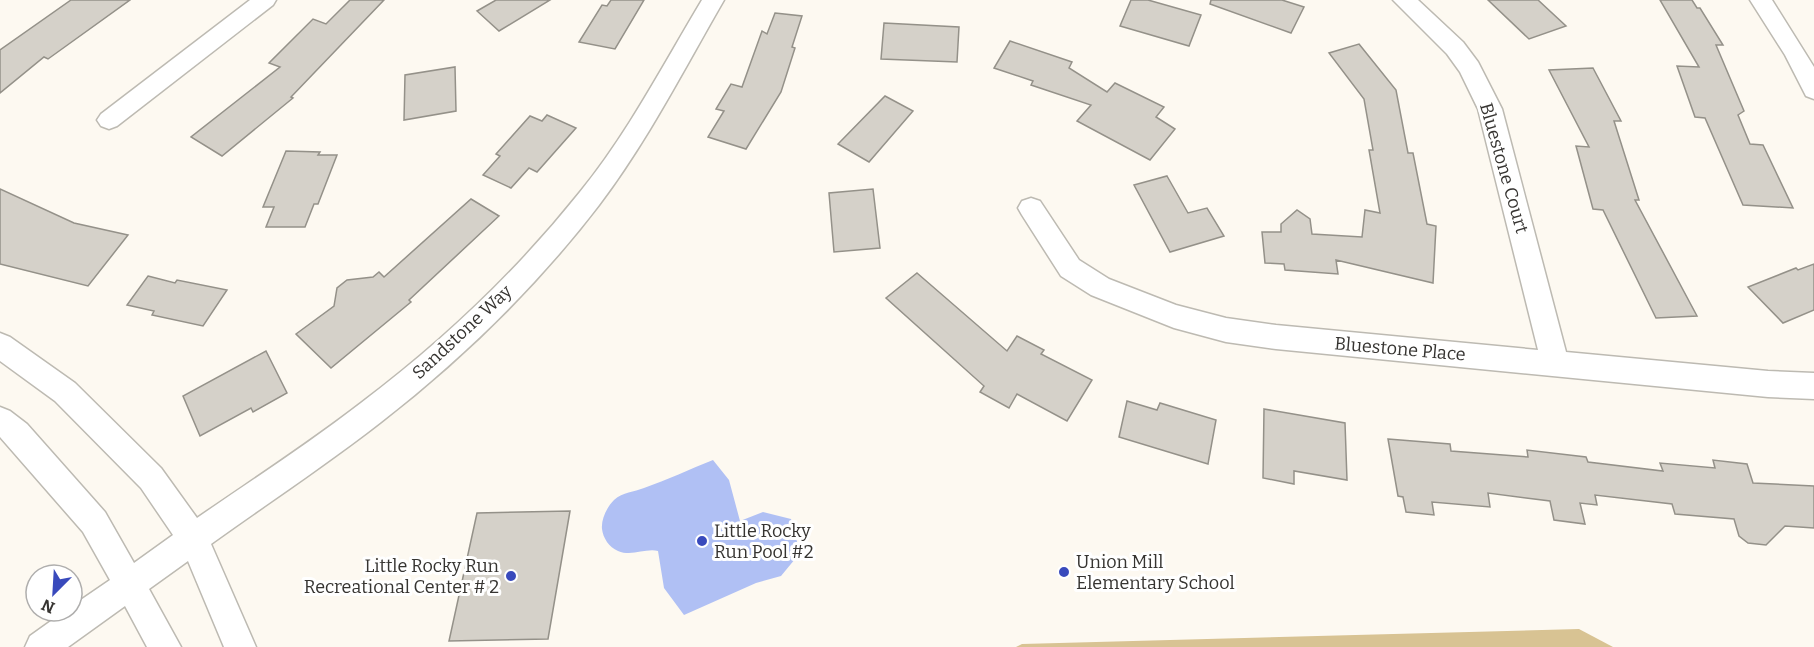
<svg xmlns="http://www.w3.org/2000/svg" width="1814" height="647" font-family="Bitter,serif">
<rect width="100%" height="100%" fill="#fdf9f1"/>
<!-- green -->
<path fill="#d8c393" d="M1579 629 1613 647H1016L1022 644Z"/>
<!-- water -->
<path fill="#b0c0f4" d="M713 460 729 480 740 521 763 512 791 519 800 553 781 576 756 583 684 615 664 588 658 551C645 548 632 557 618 551 609 547 603 538 602 529 601 519 607 507 614 500 623 492 634 492 644 488 667 480 690 469 713 460Z"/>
<!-- building -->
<g fill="#d5d1c9" stroke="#949189" stroke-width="1.5">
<path d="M71 0H130L48 59 44 57 0 93V50Z"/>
<path d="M350 0H384L291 97 293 98 222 156 191 137 280 67 269 63 313 19 326 24Z"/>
<path d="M496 0H550L499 31 477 11Z"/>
<path d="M611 0H644L615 49 579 42 602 5 607 6Z"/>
<path d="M1131 0H1148L1201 15 1189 46 1120 26Z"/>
<path d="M1211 0H1282L1304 7 1291 33 1210 4Z"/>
<path d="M1488 0H1538L1566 26 1529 39Z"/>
<path d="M1660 0H1692L1697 8H1700L1723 45H1716L1744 111 1738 115 1750 144 1763 145 1793 208 1743 205 1705 118 1695 117 1677 66 1699 67Z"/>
<path d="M775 13 802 16 792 47 795 48 781 92 746 149 708 137 724 111 716 109 731 84 742 87 762 31 767 34Z"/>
<path d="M884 23 959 27 957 62 881 59Z"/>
<path d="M1010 41 1072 62 1069 68 1107 92 1115 83 1164 107 1156 117 1175 129 1150 160 1077 121 1091 105 1031 85 1033 81 994 68Z"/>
<path d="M1359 44 1396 90 1408 153H1413L1427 224 1436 226 1433 283 1336 260 1338 274 1285 270 1284 264 1265 263 1262 232H1281V224L1297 210 1310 219 1312 234 1362 237 1365 210 1380 213 1369 150H1373L1364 99 1329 53Z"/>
<path d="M455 67 456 111 404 120 405 75Z"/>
<path d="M1593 68 1621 121H1614L1639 200H1635L1697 316 1656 318 1603 210 1593 209 1576 146 1589 147 1549 70Z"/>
<path d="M885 96 913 111 869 162 838 144Z"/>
<path d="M547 115 576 128 537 172 529 168 511 188 483 175 500 156 496 154 530 116 542 121Z"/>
<path d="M286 151 320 152 318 155H337L318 204H314L305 227H266L274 207H263Z"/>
<path d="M1167 176 1188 213 1207 208 1224 236 1170 252 1134 185Z"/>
<path d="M0 189 74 223 128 235 88 286 0 264Z"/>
<path d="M873 189 880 248 834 252 829 193Z"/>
<path d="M471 199 499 216 409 300 411 302 331 368 296 334 334 306 337 288 347 280 373 277 379 272 384 277Z"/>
<path d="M1814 264V310L1783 323 1748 287 1796 268 1798 270Z"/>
<path d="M917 273 1007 351 1017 336 1044 350 1041 354 1092 380 1067 421 1017 394 1009 408 980 392 984 386 886 298Z"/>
<path d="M148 276 175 283 177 280 227 290 203 326 152 315 154 311 127 305Z"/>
<path d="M266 351 287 393 253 412 251 408 200 436 183 396Z"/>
<path d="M1127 401 1157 410 1160 403 1216 420 1208 464 1119 437Z"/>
<path d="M1264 409 1345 423 1347 480 1294 471V484L1263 478Z"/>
<path d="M1388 439 1450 444 1451 451 1528 457 1527 450 1586 457 1588 462 1663 471 1660 463 1715 468 1713 460 1747 464 1753 483 1814 486V528L1785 526 1766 545 1748 543 1739 536 1734 519 1675 514 1672 504 1595 495 1597 505 1580 503 1585 524 1554 520 1550 501 1488 493 1490 507 1432 502 1434 515 1406 512 1403 497 1398 496Z"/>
<path d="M570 511 548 639 449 641 477 513Z"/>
</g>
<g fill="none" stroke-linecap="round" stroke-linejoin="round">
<!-- minor casing -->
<g stroke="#bdbab2" stroke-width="3">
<g id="minor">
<path d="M250 0H276L273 5 117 126 109 129 101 126 97 120 101 114Z"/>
<path d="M702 0H724C684 69 647 142 599 205 537 286 461 360 381 422 326 465 268 503 211 544L256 647H224L188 561 149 589 181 647H147L125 606 68 647H25L30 636 65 611H72V606L110 580 83 532 0 437V407L10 411 27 424 105 512 134 563 173 535 141 488 55 401 0 361V333L10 337 75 383 161 468 197 518C252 480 308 444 361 403 442 342 517 271 580 192 628 133 663 65 702 0Z"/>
<path d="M1393 0H1418L1463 42 1478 62 1502 109 1566 352 1768 371 1814 373V399L1768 397 1276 349 1226 342 1174 328 1091 295 1061 276 1022 215 1018 208 1022 201 1031 198 1040 201 1079 260 1109 279 1176 305 1226 318 1276 325 1538 350 1478 109 1460 72 1447 54Z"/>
<path d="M1750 0H1772L1814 67V99L1806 96 1785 55Z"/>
</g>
</g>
<!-- minor -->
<use href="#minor" fill="#fff" fill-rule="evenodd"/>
</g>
<!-- markers -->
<g fill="#394abc" stroke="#fff" stroke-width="2">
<circle cx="702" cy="541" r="6"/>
<circle cx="1064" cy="572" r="6"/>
<circle cx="511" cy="576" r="6"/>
</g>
<g text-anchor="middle" stroke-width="6" stroke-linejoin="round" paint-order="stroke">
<!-- street labels -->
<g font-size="18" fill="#363431" stroke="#fff">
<text transform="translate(1504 168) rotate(74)" y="6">Bluestone Court</text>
<text transform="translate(462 332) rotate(-43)" y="6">Sandstone Way</text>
<text transform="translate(1400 349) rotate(5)" y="6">Bluestone Place</text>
</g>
<!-- poi labels -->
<g font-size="18" fill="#363431" stroke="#fff" text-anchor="start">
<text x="714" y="537">Little Rocky<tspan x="714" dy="21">Run Pool #2</tspan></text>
<text x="1076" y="568">Union Mill<tspan x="1076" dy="21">Elementary School</tspan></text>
<text x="499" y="572" text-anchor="end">Little Rocky Run<tspan x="499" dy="21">Recreational Center # 2</tspan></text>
</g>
</g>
<!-- north arrow -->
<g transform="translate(54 593) rotate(204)"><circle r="28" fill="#ffffff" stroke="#afaead" stroke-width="1.5"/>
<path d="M0-4.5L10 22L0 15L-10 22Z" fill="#394abc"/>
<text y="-9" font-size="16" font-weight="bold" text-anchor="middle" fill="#363431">N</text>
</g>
</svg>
